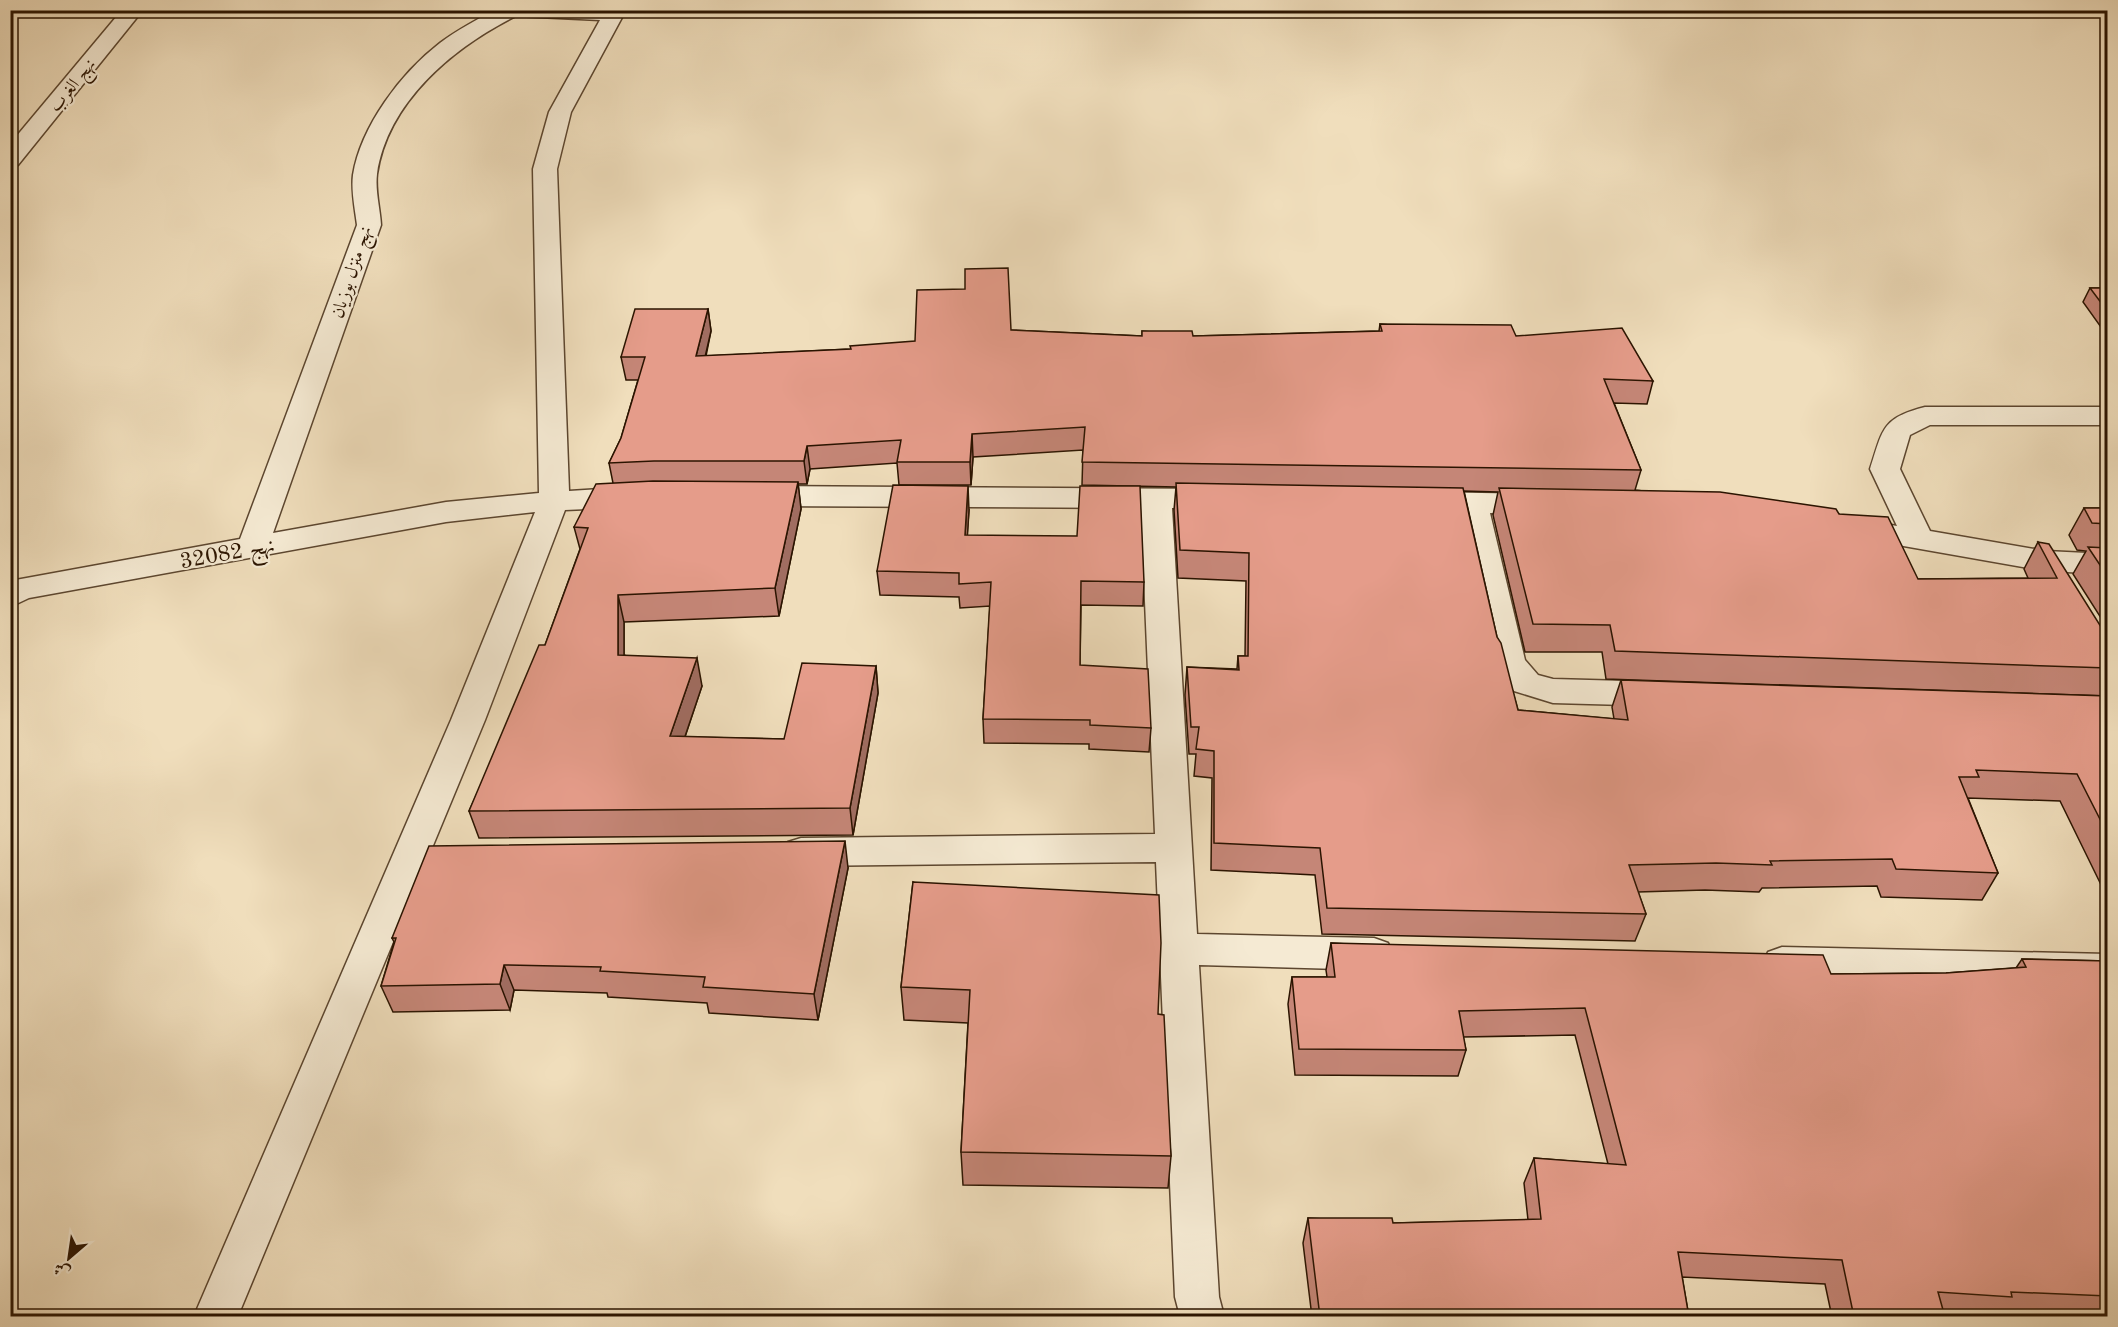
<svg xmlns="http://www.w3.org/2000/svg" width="2118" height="1327" font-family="'Old Standard TT',Amiri,serif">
<rect width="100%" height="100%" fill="#f0debc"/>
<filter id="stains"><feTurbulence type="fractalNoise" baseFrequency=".00333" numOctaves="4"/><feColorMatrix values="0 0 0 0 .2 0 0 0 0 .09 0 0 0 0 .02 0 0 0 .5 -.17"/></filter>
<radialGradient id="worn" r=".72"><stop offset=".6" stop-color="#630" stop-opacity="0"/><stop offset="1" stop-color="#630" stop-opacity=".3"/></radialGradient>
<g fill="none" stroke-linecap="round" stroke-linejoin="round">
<!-- minor casing -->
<g stroke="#5c462f" stroke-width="3">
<g id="minor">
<path d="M122 10H143L18 165 10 167V144Z"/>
<path d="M495 10H626L571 112 557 169 569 491 632 487 643 490 647 497 643 504 632 507 565 510 485 720 238 1316H194L451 720 535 512 446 522 29 598 10 607V581L240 539 357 225C355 209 351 191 353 175 361 126 401 73 440 43 457 30 476 20 495 10ZM516 16 600 20 549 112 533 169 539 493 446 502 273 533 381 225C380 208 375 191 377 174 388 101 454 47 516 16Z"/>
<path d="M1925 407H2108V425H1930L1910 435 1900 469 1930 531 2046 551 2108 554V574L2046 571 1841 535 1837 528 1841 521 1852 518 1897 526 1870 469C1883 430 1881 418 1925 407Z"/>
<path d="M756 486 1220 489 1231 492 1235 499 1231 506 1220 509 1172 508 1197 934 1374 938 1388 943 1393 954 1388 965 1374 970 1199 965 1219 1297 1224 1316H1180L1175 1297 1156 862 801 866 788 862 783 852 788 842 801 838 1155 834 1141 508 756 506 745 503 741 496 745 489Z"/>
<path d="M1421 492 1541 494 1552 497 1556 504 1552 511 1541 514 1490 513 1525 660 1538 675 1553 679 1662 682 1674 685 1679 694 1674 703 1662 706 1553 703 1514 691 1492 664 1459 512H1421L1410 509 1406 502 1410 495Z"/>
<path d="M1782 947 2108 954V986L1782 979 1768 974 1763 963 1768 952Z"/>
</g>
</g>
<!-- minor -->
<use href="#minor" fill="#f5ead3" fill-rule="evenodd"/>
</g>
<!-- wall -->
<g fill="#c58677" stroke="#2b1400" stroke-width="1.5">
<path d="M2090 288H2108V337L2083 302Z"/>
<path d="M708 309 711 331 706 356 851 349 1011 330 1142 336V331L1193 336 1379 331 1380 324 1516 336 1653 381 1647 404 1614 403 1641 470 1635 490 1839 514 1918 579 2028 578 2024 569 2038 542 2108 638V696L1606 679 1602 652H1525L1493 515 1498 492 1464 491 1497 637 1518 710 1614 719 1612 707 1621 680 2108 696V899L2060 801 1968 798 1998 873 1982 900 1881 897 1877 886 1762 888 1759 892 1705 890 1638 892 1646 914 1635 941 1322 934 1315 875 1211 870 1212 778 1194 776 1196 754H1189L1185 695 1187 667 1237 669 1238 656H1245L1246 581 1178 578 1174 510 1176 487 1082 485 1083 450 973 457 971 485H899L897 463 810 469 807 484H798L801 509 779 616 624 622V655L702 686 685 737 784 739 876 666 878 693 853 835 479 838 469 811 545 645 580 549 574 527 613 483 609 463 621 438 638 380H626L621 357Z"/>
<path d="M2084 508H2108V629L2073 574 2086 551 2077 550 2069 535Z"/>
<path d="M969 510 967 536 1144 582 1143 606 1081 605 1080 665 1151 728 1149 752 1089 749V744L984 743 983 719 990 606 960 608 959 597 880 595 877 571Z"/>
<path d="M848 868 818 1020 709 1013 707 1003 608 997 607 993 514 990 510 1010 393 1012 381 986 394 942 392 938Z"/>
<path d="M913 882 1158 1014 1171 1156 1168 1188 963 1185 961 1152 968 1023 904 1020 901 987Z"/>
<path d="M1331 943 1831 974 1946 973 2016 968 2022 959 2108 961V1317H1832L1825 1284 1682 1277 1689 1317H1312L1303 1243 1308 1218 1393 1223 1528 1220 1524 1183 1534 1158 1608 1164 1575 1035 1463 1037 1466 1050 1458 1076 1295 1075 1288 1004 1292 977H1327L1326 970Z"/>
</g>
<!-- shaded-wall -->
<g fill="#a06d61" stroke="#2b1400" stroke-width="1.5">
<path d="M708 309 711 331 700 379 696 356Z"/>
<path d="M972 434 973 457 971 485 970 462Z"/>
<path d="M807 446 810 469 807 484 804 461Z"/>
<path d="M798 482 801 509 779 616 775 588Z"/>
<path d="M968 486 969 510 966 559 965 535Z"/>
<path d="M618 595 624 622V682L618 655Z"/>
<path d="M697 658 702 686 676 763 670 736Z"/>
<path d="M876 666 878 693 853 835 850 808Z"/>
<path d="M845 841 848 868 818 1020 814 994Z"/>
<path d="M504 965 514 990 510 1010 500 984Z"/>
</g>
<!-- building -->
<g fill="#e59c8a" stroke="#2b1400" stroke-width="1.5">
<path d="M1008 268 1011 330 1142 336V331H1192L1193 336 1382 331 1380 324 1511 325 1516 336 1622 328 1653 381 1604 379 1641 470 1082 462 1085 427 972 434 970 462H897L901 440 807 446 804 461H654L609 463 621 438 645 357H621L635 309H708L696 356 851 349 850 346 915 341 917 290 965 289V269Z"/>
<path d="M2090 288H2108V312Z"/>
<path d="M653 481 798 482 775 588 618 595V655L697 658 670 736 784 739 802 663 876 666 850 808 469 811 539 645H545L588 528 574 527 596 484Z"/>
<path d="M1176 483 1463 488 1497 637 1501 643 1518 710 1628 720 1621 680 2108 696V835L2077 774 1976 770 1979 777H1959L1998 873 1896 869 1892 859 1770 861 1772 865 1716 863 1629 865 1646 914 1327 908 1320 848 1214 843V751L1196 749 1199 727H1191L1187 667 1239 670 1238 656H1248L1249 553 1180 550Z"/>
<path d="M893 485 968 486 965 535 1077 536 1080 486H1140L1144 582 1081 581 1080 665 1148 669 1151 728 1090 725V720L983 719 991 582 959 584V573L877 571Z"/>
<path d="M1499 488 1720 492 1836 509 1839 514 1888 517 1918 579 2057 578 2038 542 2049 544 2108 638V668L1615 651 1610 625 1533 624Z"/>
<path d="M2084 508H2108V524L2092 523Z"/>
<path d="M2088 547 2108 548V577Z"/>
<path d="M845 841 814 994 703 987 705 977 600 971 601 967 504 965 500 984 381 986 396 938H392L429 846Z"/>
<path d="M913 882 1159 895 1161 943 1158 1014 1164 1015 1171 1156 961 1152 970 990 901 987Z"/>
<path d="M1331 943 1823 955 1831 974 1946 973 2026 967 2022 959 2108 961V1296L2011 1292 2012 1297 1938 1292 1945 1317H1854L1842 1260 1678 1252 1689 1317H1551V1316L1320 1317 1308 1218H1392L1393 1223 1541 1219 1534 1158 1626 1165 1585 1008 1459 1011 1466 1050 1299 1049 1292 977H1335Z"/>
</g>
<g text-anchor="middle" stroke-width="4.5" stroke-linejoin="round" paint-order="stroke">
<!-- far-street labels -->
<g font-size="18" fill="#2b1400" stroke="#f5ead3">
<text transform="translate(72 85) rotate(-51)" y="6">نهج الغرب</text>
<text transform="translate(351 272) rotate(-72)" y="6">نهج منزل بوزيان</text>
</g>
<!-- street labels -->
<g font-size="22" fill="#2b1400" stroke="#f5ead3">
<text transform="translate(227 552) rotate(-10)" y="8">نهج 32082</text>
</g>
</g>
<!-- margin -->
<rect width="2118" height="1327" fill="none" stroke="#f0debc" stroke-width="36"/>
<rect x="12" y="12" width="2094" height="1303" fill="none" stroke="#2b1400" stroke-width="3"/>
<rect x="18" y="18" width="2082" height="1291" fill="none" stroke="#2b1400" stroke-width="1.5"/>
<!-- north arrow -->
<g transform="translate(69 1258) rotate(209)" stroke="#f5ead3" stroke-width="4.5" paint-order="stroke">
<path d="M0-4.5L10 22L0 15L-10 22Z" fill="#2b1400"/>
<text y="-9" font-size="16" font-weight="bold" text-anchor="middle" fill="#2b1400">ش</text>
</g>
<rect width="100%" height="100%" filter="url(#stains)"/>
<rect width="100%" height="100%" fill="url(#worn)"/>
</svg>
